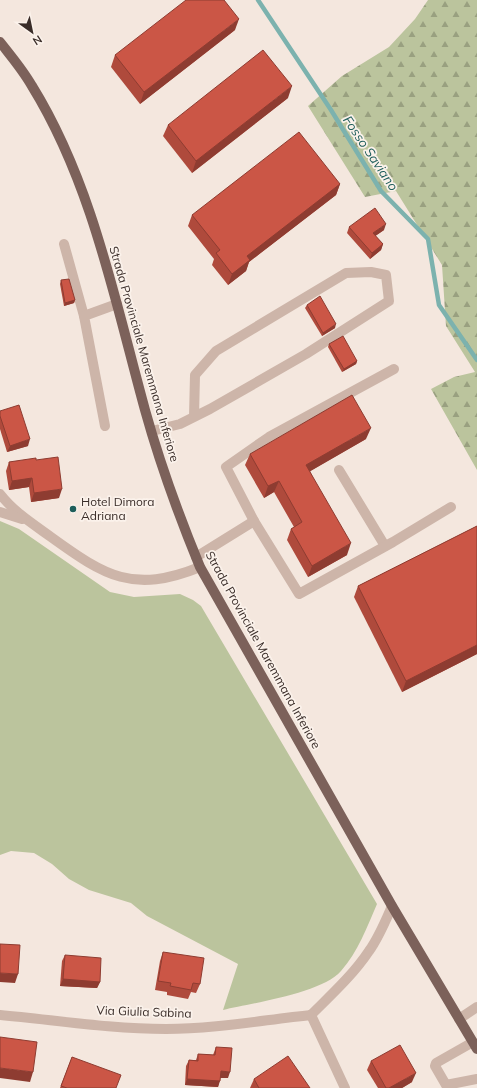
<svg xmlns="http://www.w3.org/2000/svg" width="477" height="1088" font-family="Mulish,sans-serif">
<defs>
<pattern id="forest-firs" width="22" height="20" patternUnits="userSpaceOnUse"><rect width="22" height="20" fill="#bbc49d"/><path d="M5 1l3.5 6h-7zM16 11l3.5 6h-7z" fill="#99a080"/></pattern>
</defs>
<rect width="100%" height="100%" fill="#f4e7de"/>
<!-- grass -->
<path fill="#bbc49d" d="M0 521 19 529 110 592 134 597 180 594 193 600 201 606 377 904C367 927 358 952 341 971 322 993 253 1003 223 1010L238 964 147 916 131 903 89 890 69 879 52 864 34 853 11 851 0 855Z"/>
<!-- forest -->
<path fill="url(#forest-firs)" d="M428 0H477V470L431 389 454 377 475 372 446 326 442 265 396 191 365 197 308 106 342 76 389 47 415 19Z"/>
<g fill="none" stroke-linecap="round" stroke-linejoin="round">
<!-- stream -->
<path stroke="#7cb2ae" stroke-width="4.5" d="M258 0 331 110 381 191 428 239 439 305 477 360"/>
<!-- minor -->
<g stroke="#cdb5a9" stroke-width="10">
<path d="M64 244 84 316"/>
<path d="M105 426 84 316 117 304"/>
<path d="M152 431 180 424 210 409 306 354 389 301 386 275 371 272 346 273 216 351 195 375 194 417"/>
<path d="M339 470 385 546"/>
<path d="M0 494C14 512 33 524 51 537 105 576 133 594 200 567"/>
<path d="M0 512 22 519"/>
<path d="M254 521 226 467 269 437 394 369"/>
<path d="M196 557 254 521 299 594 393 542 451 507"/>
<path d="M0 1015C55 1020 111 1029 166 1029 214 1029 263 1020 311 1015"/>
<path d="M311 1015C331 995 353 975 369 951 379 937 385 922 392 906"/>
<path d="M311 1015 345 1088"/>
<path d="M459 1019 477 1007"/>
<path d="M473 1042 436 1063 435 1066 446 1085 477 1079"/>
</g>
<!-- major -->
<path stroke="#7c615a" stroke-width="10" d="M0 42C11 56 23 70 32 86 92 183 115 301 145 410 160 464 179 516 200 567L392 906 477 1049"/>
</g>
<!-- wall -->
<g fill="#af4a3c">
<path d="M235 30 140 104 111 67 115 55Z"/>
<path d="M288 98 192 173 163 136 168 125Z"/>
<path d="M340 184 336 195 249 262 246 271 228 285 212 265 214 259 188 226 192 215Z"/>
<path d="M349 227 384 230 375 236 383 244 381 250 370 259 347 233Z"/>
<path d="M61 280 75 300 74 303 64 306 60 284Z"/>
<path d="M307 305 335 328 322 336 305 308Z"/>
<path d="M329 344 357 361 356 364 342 372 328 347Z"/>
<path d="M0 411 28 446 7 452 0 429Z"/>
<path d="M366 439 310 471 347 555 308 577 287 540 291 529 294 527 274 492 264 498 245 465 250 454Z"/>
<path d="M36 460 59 498 31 502 29 487 9 490 6 471 9 462Z"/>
<path d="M477 526V654L402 692 354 597 358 586Z"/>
<path d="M163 952 200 984 196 993 191 992 188 999 167 995V992L155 990 160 961Z"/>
<path d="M65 955 100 982 97 988 60 986 62 961Z"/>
<path d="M216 1047 228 1078H220L218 1087 185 1085 186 1066 189 1060H196L198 1054 213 1055Z"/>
<path d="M72 1057 116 1088H60Z"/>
<path d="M371 1061 412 1082 402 1088H378L367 1070Z"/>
<path d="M254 1079 310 1088H250Z"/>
</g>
<!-- shaded-wall -->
<g fill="#8e3c31">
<path d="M239 19 235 30 140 104 144 92Z"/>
<path d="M292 86 288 98 192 173 196 161Z"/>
<path d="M340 184 336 195 249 262 246 271 228 285 232 274 247 256Z"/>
<path d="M386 224 384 230 371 239 373 233Z"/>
<path d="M383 244 381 250 370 259 372 253Z"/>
<path d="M75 300 74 303 64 306 65 303Z"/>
<path d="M336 324 335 328 322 336 323 333Z"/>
<path d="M357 361 356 364 342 372 344 369Z"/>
<path d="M371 428 366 439 302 476 306 465Z"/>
<path d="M30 439 28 446 7 452 10 446Z"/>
<path d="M32 478 29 487 9 490 12 481Z"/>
<path d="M279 481 274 492 264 498 268 486Z"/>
<path d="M62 489 59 498 31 502 34 493Z"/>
<path d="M351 543 347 555 308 577 312 566Z"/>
<path d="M477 645V654L402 692 406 681Z"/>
<path d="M0 973 18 974 15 983 0 982Z"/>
<path d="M63 979 100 982 97 988 60 986Z"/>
<path d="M0 1068 33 1072 30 1082 0 1078Z"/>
<path d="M221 1071 230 1072 228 1078H218Z"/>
<path d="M416 1073 412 1082 402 1088H389Z"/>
<path d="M187 1079 220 1081 218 1087 185 1085Z"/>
</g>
<!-- building -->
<g fill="#cb5646" stroke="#8e3c31">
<path d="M186 0H224L239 19 144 92 115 55Z"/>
<path d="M263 50 292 86 196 161 168 125Z"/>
<path d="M299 132 340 184 247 256 250 260 232 274 216 253 220 250 192 215Z"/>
<path d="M375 208 386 224 373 233 383 244 372 253 349 227Z"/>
<path d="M69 279 75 300 65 303 61 280Z"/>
<path d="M320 296 336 324 323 333 307 305Z"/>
<path d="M343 336 357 361 344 369 329 344Z"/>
<path d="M352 395 371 428 306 465 351 543 312 566 291 529 302 522 279 481 268 486 250 454Z"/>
<path d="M19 405 30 439 10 446 0 416V411Z"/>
<path d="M58 457 62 489 34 493 32 478 12 481 9 462 36 458V460Z"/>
<path d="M477 526V645L406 681 358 586Z"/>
<path d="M0 944 20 945 18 974 0 973Z"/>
<path d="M163 952 204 958 200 984 193 983 191 990 170 986 171 983 158 981Z"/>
<path d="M65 955 101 958 100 982 63 979Z"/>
<path d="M0 1037 37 1042 33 1072 0 1068Z"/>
<path d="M400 1045 416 1073 389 1088H386L371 1061Z"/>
<path d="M216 1047 232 1048 230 1072 221 1071 220 1081 187 1079 189 1060 198 1061V1054L215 1055Z"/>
<path d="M288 1056 310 1088H259L254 1079Z"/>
<path d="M72 1057 121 1075 116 1088H67L61 1086Z"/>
</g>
<!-- markers -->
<circle fill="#1d5d5a" stroke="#fbf2eb" stroke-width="1.5" cx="73" cy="509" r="4"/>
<g text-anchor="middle" stroke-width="3.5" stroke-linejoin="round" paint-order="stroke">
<!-- street labels -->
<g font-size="12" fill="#3a2d29" stroke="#fbf2eb">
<text transform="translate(144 354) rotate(74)" y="4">Strada Provinciale Maremmana Inferiore</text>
<text transform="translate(263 650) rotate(61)" y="4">Strada Provinciale Maremmana Inferiore</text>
<text transform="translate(144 1012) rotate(2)" y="4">Via Giulia Sabina</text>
</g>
<!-- poi labels -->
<g font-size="12" fill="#3a2d29" stroke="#fbf2eb" text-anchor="start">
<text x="81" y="506">Hotel Dimora<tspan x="81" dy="14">Adriana</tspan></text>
</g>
<!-- water labels -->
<g font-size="13" font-style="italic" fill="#1d5d5a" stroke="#fbf2eb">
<text transform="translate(371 153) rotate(56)" y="5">Fosso Saviano</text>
</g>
</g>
<!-- north arrow -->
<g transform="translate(32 32) rotate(147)" stroke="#fbf2eb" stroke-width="3" paint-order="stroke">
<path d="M0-3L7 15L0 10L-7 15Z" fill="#3a2d29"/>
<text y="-6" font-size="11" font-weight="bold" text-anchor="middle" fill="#3a2d29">N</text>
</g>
</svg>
